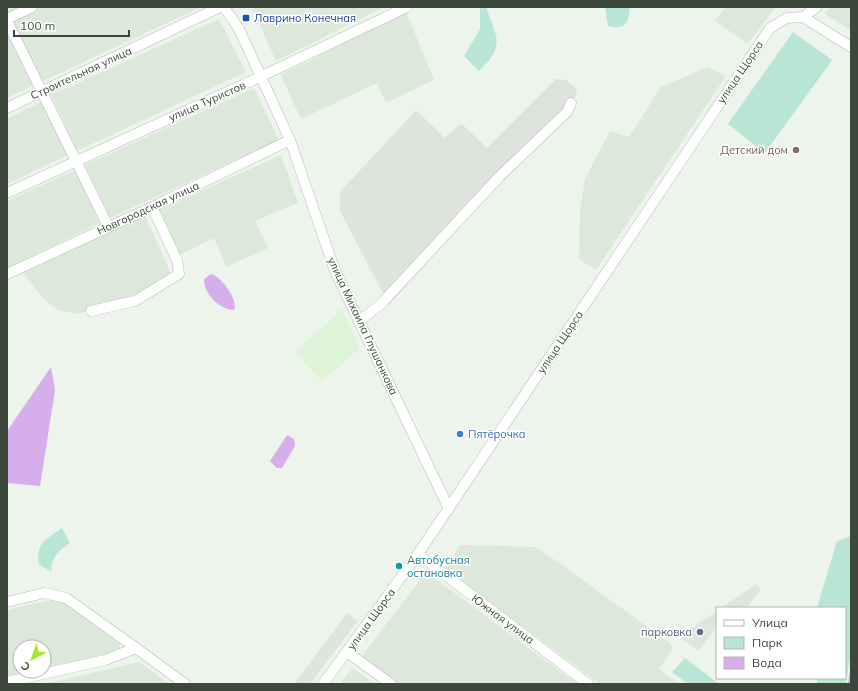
<svg xmlns="http://www.w3.org/2000/svg" width="858" height="691" font-family="Mulish,sans-serif">
<rect width="100%" height="100%" fill="#ecf4ec"/>
<!-- residential -->
<g fill="#dbe8da">
<path d="M7 7H201L7 98Z"/>
<path d="M252 7H384L276 61Z"/>
<path d="M726 7H776L748 44 715 21Z"/>
<path d="M832 7H851V31L824 13Z"/>
<path d="M406 12 434 80 386 103 377 83 301 119 281 75Z"/>
<path d="M219 19 246 72 77 151 51 95Z"/>
<path d="M708 67 726 76 596 270 579 259 580 210 585 179 610 131 629 137 661 87Z"/>
<path d="M254 88 279 140 110 218 85 165Z"/>
<path d="M43 101 68 155 7 184V119Z"/>
<path d="M281 155 298 203 255 221 268 248 226 267 214 238 179 255 159 210Z"/>
<path d="M75 170 100 223 7 268V201Z"/>
<path d="M145 215 171 274 136 294 79 314 58 310 43 298 22 272Z"/>
<path d="M460 545 535 547 552 558 670 643 673 649 659 669 679 684H600L445 569Z"/>
<path d="M426 572 577 684H399L361 657Z"/>
<path d="M59 598 120 644V653L44 669V647H20V671H34L7 677V610Z"/>
<path d="M139 662 169 684H44L70 678Z"/>
<path d="M353 668 375 684H340Z"/>
</g>
<!-- commercial -->
<path fill="#def4d9" d="M342 309 360 348 322 381 295 352Z"/>
<!-- industrial -->
<path fill="#dee4dd" d="M556 79 566 80 577 89 571 116 514 166 389 305 340 211V192L416 110 445 138 461 123 487 148Z"/>
<!-- green -->
<g fill="#b8e5d6">
<path d="M486 7C497 39 506 45 479 71L464 56 480 29V8Z"/>
<path d="M605 7H630C629 22 625 31 608 26Z"/>
<path d="M793 32 832 60 765 153 728 124Z"/>
<path d="M62 528 70 543C58 551 52 557 51 571L39 565C36 543 45 540 62 528Z"/>
<path d="M851 536V650L846 684H817V678H845V608H817L837 541Z"/>
<path d="M685 658 719 684H688L672 672Z"/>
</g>
<!-- parking -->
<g fill="#e0e4df">
<path d="M756 584 761 589 747 608H721Z"/>
<path d="M717 611V627L698 651 679 637Z"/>
<path d="M347 613 358 621 310 684H294Z"/>
</g>
<!-- water -->
<g fill="#d5aeeb">
<path d="M211 274C221 276 239 301 234 310 220 310 203 293 204 279Z"/>
<path d="M51 367 55 390 40 486 7 483V431Z"/>
<path d="M287 435 294 439 295 446 282 468H277L270 461Z"/>
</g>
<g fill="none" stroke-linecap="round" stroke-linejoin="round">
<!-- stream -->
<path stroke="#d5aeeb" stroke-width="2.5" d="M849 684 851 672"/>
<!-- minor casing -->
<g stroke="#b1bfaf" stroke-width="11">
<g id="minor">
<path d="M224 7 239 29 290 140 335 271 449 509"/>
<path d="M803 17 851 47"/>
<path d="M7 19 32 7"/>
<path d="M7 21 108 226"/>
<path d="M7 108 220 7"/>
<path d="M7 193 262 76 407 7"/>
<path d="M7 274 152 207 290 140"/>
<path d="M91 311 135 301 179 274 177 260 152 207"/>
<path d="M359 321 380 305 500 176 567 112 571 103"/>
<path d="M418 554 588 684"/>
<path d="M7 602 44 593 66 598 136 648"/>
<path d="M347 652 391 684"/>
<path d="M7 682 105 660 136 648 185 684"/>
<path d="M323 684 418 554 770 28 787 18 803 17 817 7"/>
</g>
</g>
<!-- minor -->
<use href="#minor" stroke="#fff" stroke-width="10"/>
</g>
<!-- markers -->
<rect fill="#1a4fb4" stroke="#fff" stroke-width="1.5" x="242" y="14" width="8" height="8" rx="2"/>
<circle fill="#8d6e63" stroke="#fff" stroke-width="1.5" cx="796" cy="150" r="4"/>
<circle fill="#3f7fe0" stroke="#fff" stroke-width="1.5" cx="460" cy="434" r="4"/>
<circle fill="#0f9aa8" stroke="#fff" stroke-width="1.5" cx="399" cy="566" r="4"/>
<circle fill="#5c6f8a" stroke="#fff" stroke-width="1.5" cx="700" cy="632" r="4"/>
<g text-anchor="middle" stroke-width="3" stroke-linejoin="round" paint-order="stroke">
<!-- transit labels -->
<g font-size="11" fill="#164399" stroke="#fff" text-anchor="start">
<text x="254" y="22">Лаврино Конечная</text>
</g>
<!-- street labels -->
<g font-size="11" fill="#3c483a" stroke="#fff">
<text transform="translate(740 72) rotate(-56)" y="4">улица Щорса</text>
<text transform="translate(81 73) rotate(-25)" y="4">Строительная улица</text>
<text transform="translate(207 101) rotate(-24)" y="4">улица Туристов</text>
<text transform="translate(148 208) rotate(-25)" y="4">Новгородская улица</text>
<text transform="translate(363 326) rotate(65)" y="4">улица Михаила Глушанкова</text>
<text transform="translate(560 342) rotate(-56)" y="4">улица Щорса</text>
<text transform="translate(371 619) rotate(-54)" y="4">улица Щорса</text>
<text transform="translate(503 619) rotate(37)" y="4">Южная улица</text>
</g>
<!-- education labels -->
<g font-size="11" fill="#785e54" stroke="#fff" text-anchor="end">
<text x="788" y="154">Детский дом</text>
</g>
<!-- shop labels -->
<g font-size="11" fill="#366cbe" stroke="#fff" text-anchor="start">
<text x="468" y="438">Пятёрочка</text>
</g>
<!-- culture labels -->
<g font-size="11" fill="#0d838f" stroke="#fff" text-anchor="start">
<text x="407" y="564">Автобусная<tspan x="407" dy="13">остановка</tspan></text>
</g>
<!-- service labels -->
<g font-size="11" fill="#4e5e75" stroke="#fff" text-anchor="end">
<text x="692" y="636">парковка</text>
</g>
</g>
<!-- border -->
<rect width="858" height="691" fill="none" stroke="#3c483a" stroke-width="16"/>
<!-- legend -->
<rect x="716" y="607" width="130" height="72" fill="#ffffff" stroke="#b1b6b0"/>
<rect x="724" y="620" width="20" height="6" fill="#ffffff" stroke="#b1b6b0"/>
<text x="752" y="627" font-size="12" fill="#3c483a">Улица</text>
<rect x="724" y="637" width="20" height="12" fill="#b8e5d6" stroke="#b1b6b0"/>
<text x="752" y="647" font-size="12" fill="#3c483a">Парк</text>
<rect x="724" y="657" width="20" height="12" fill="#d5aeeb" stroke="#b1b6b0"/>
<text x="752" y="667" font-size="12" fill="#3c483a">Вода</text>
<!-- north arrow -->
<g transform="translate(32 659) rotate(221)"><circle r="19" fill="#ffffff" stroke="#b1b6b0"/>
<path d="M0-3L7 15L0 10L-7 15Z" fill="#a3e92e"/>
<text y="-6" font-size="11" font-weight="bold" text-anchor="middle" fill="#3c483a">С</text>
</g>
<!-- scale -->
<path d="M14 30v6h115v-6" fill="none" stroke="#3c483a" stroke-width="2"/>
<text x="20" y="30" font-size="12" fill="#3c483a" stroke="#ffffff" stroke-width="3" paint-order="stroke">100 m</text>
</svg>
